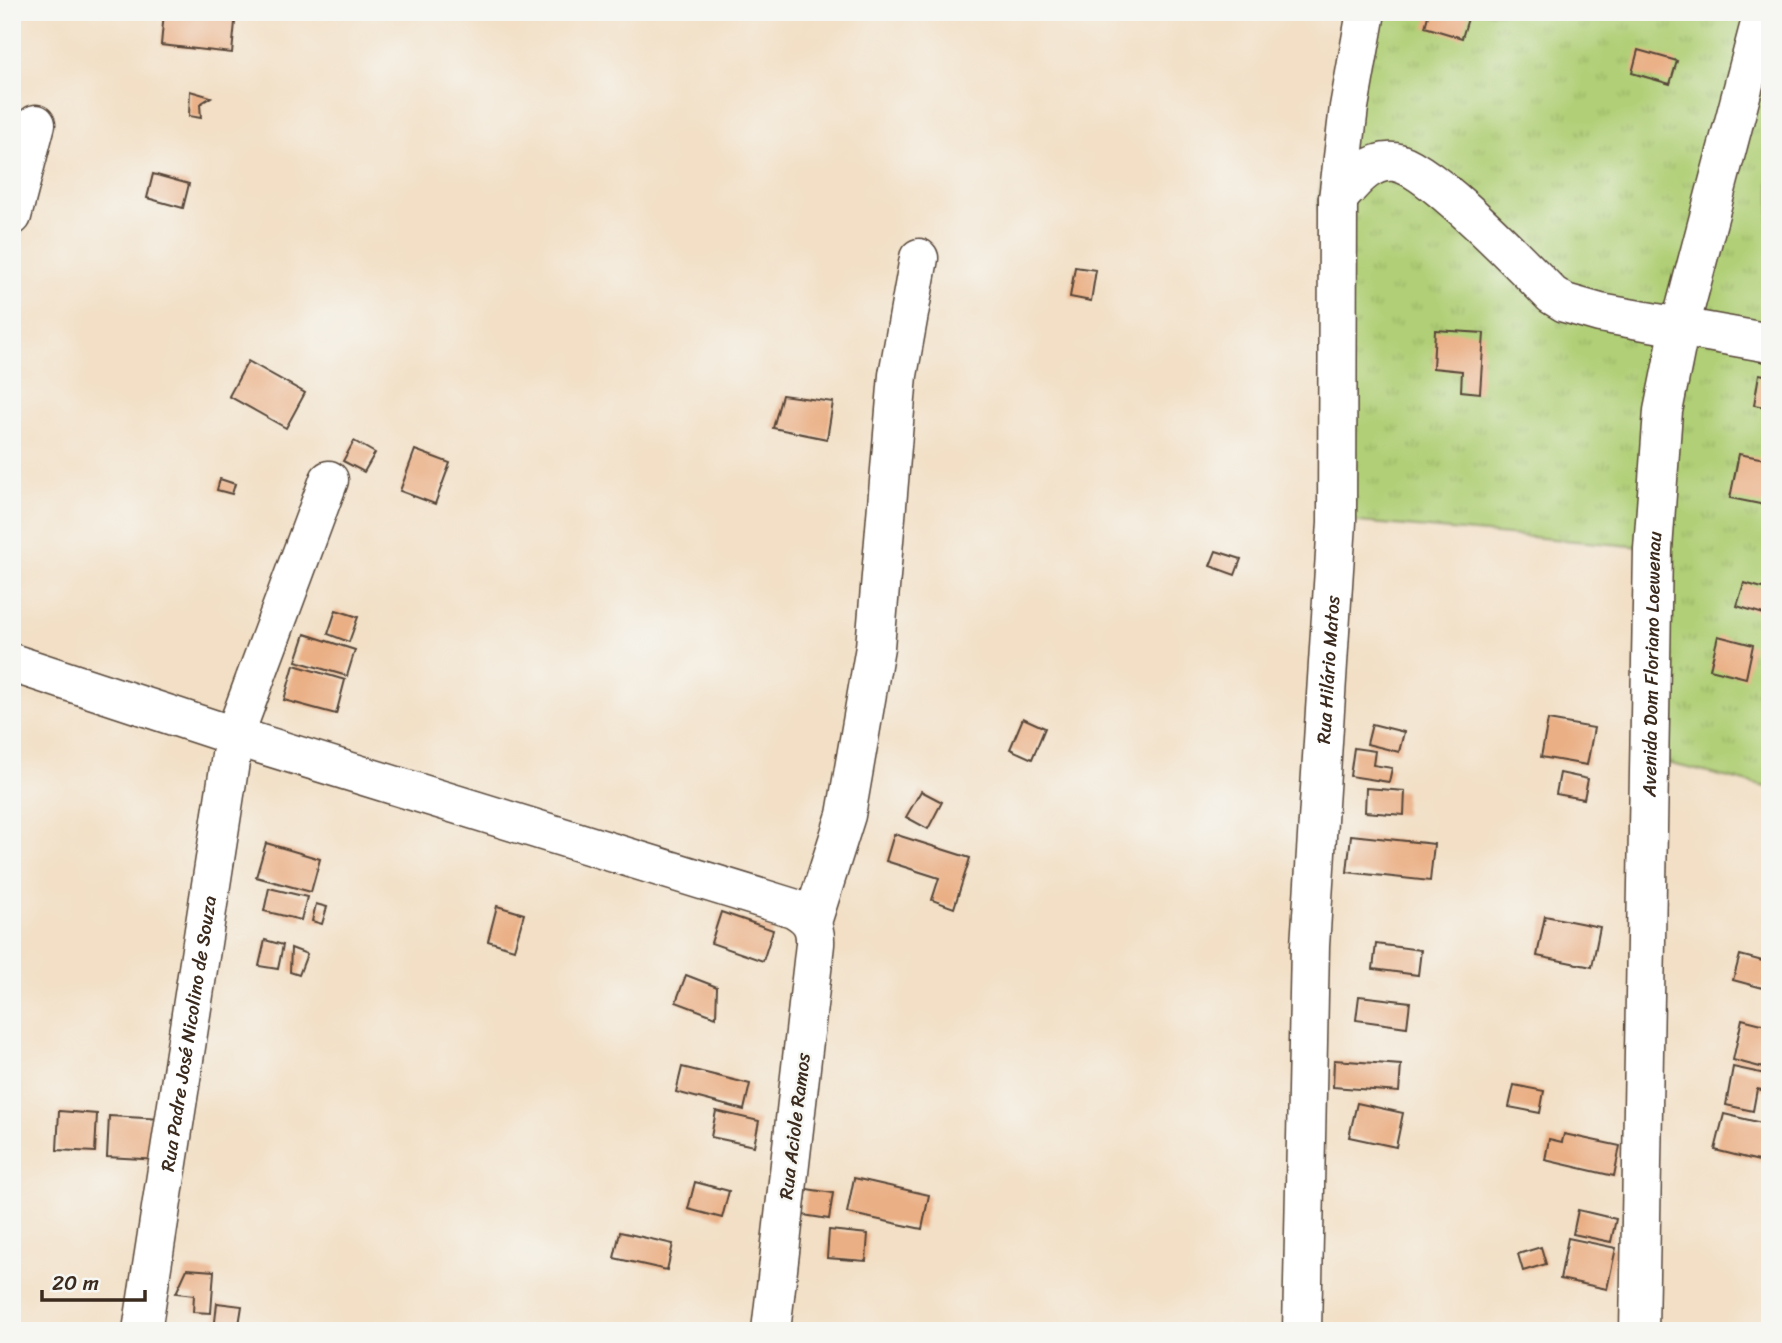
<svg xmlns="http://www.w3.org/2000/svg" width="1782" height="1343" font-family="Sriracha,sans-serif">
<defs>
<pattern id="grass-tufts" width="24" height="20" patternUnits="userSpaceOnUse" patternTransform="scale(1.75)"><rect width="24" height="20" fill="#b0cf76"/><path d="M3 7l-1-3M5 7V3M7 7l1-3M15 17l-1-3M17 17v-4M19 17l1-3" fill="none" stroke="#98b266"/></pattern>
</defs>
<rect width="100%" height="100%" fill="#f6f6f2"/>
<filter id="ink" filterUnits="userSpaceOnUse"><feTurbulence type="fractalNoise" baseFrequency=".0143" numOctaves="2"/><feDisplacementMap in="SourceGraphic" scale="14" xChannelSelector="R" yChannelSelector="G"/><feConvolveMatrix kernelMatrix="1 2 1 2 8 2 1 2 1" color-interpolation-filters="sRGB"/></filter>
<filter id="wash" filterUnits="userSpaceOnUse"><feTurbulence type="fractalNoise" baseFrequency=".00686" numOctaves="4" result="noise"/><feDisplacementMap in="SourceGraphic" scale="28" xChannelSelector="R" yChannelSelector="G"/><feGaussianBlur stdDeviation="1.57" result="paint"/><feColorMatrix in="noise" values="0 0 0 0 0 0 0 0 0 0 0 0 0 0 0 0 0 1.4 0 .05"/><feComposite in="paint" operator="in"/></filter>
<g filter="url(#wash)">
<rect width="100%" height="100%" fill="#f2dfc5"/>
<!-- grass -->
<path fill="url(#grass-tufts)" stroke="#767c4a" stroke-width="2" d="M1352 12H1770V788L1659 761 1643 547 1348 521 1318 202Z"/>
<g id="blocks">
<!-- building -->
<g fill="#eaaf84">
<path d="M164 12H236L232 53 161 45Z"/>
<path d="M1429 12H1470L1462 38 1425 27Z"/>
<path d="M1638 50 1677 61 1670 84 1632 73Z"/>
<path d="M190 91 211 97 200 104 201 118 189 116Z"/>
<path d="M153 174 189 184 183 208 147 198Z"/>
<path d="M1075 267 1096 270 1091 301 1070 297Z"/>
<path d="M1435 330 1484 333 1480 393 1461 391 1462 371 1433 368Z"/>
<path d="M248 361 305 393 286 428 229 396Z"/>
<path d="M1759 374 1770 376V408L1754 405Z"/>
<path d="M782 395 833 402 827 439 773 428Z"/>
<path d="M354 441 375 453 364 472 343 461Z"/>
<path d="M415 450 450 463 435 504 400 491Z"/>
<path d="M1739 454 1770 460V506L1730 498Z"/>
<path d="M220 479 235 484 232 494 217 490Z"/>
<path d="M1216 551 1241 559 1235 575 1210 566Z"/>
<path d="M1744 583 1770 590V616L1737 606Z"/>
<path d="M336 610 358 617 349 642 328 634Z"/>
<path d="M305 634 355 650 347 676 296 661Z"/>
<path d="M1718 636 1753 645 1746 678 1710 669Z"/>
<path d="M294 665 345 680 336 714 284 700Z"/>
<path d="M1023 718 1045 728 1032 759 1010 749Z"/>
<path d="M1548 720 1594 728 1587 765 1541 757Z"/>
<path d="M1372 724 1404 732 1399 752 1367 744Z"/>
<path d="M1354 748 1375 751 1373 765 1392 768 1389 782 1350 776Z"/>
<path d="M1560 773 1588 779 1584 799 1556 794Z"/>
<path d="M1366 788 1405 791 1404 815 1365 812Z"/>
<path d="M921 791 942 802 928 829 906 817Z"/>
<path d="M894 834 970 858 954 908 932 900 939 878 886 861Z"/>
<path d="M1351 835 1434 844 1430 881 1347 872Z"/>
<path d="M266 843 320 859 311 892 256 877Z"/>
<path d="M269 888 307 897 301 920 264 911Z"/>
<path d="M316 904 327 907 322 924 312 921Z"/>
<path d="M497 906 524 914 514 949 488 941Z"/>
<path d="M721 912 773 930 763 961 711 943Z"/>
<path d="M1545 916 1600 927 1592 967 1537 956Z"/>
<path d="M265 940 283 945 278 969 259 966Z"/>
<path d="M1376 944 1421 950 1418 975 1373 969Z"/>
<path d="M291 948 307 954 299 975 290 972Z"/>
<path d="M1740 955 1770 963V990L1733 980Z"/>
<path d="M686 975 717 987 716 1017 676 1002Z"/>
<path d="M1359 996 1410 1002 1407 1027 1356 1020Z"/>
<path d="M1742 1019 1770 1026V1045L1764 1068 1733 1060Z"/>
<path d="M1334 1060 1401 1065 1399 1092 1333 1087Z"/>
<path d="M682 1067 750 1084 744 1110 676 1092Z"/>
<path d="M1733 1067 1770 1075 1766 1091 1757 1089 1753 1111 1726 1105Z"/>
<path d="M1514 1085 1544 1091 1540 1113 1509 1107Z"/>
<path d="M1357 1103 1403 1113 1396 1147 1349 1137Z"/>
<path d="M59 1111 97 1114 95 1152 57 1150Z"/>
<path d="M716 1111 759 1121 754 1146 711 1137Z"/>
<path d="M1724 1114 1770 1125V1135L1763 1162 1715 1150Z"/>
<path d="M109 1116 162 1119 160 1160 107 1157Z"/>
<path d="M1564 1134 1620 1146 1614 1176 1545 1160 1549 1139 1562 1142Z"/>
<path d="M854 1178 929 1195 922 1229 847 1213Z"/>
<path d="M695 1182 729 1191 722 1218 688 1209Z"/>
<path d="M807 1189 833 1193 829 1219 803 1215Z"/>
<path d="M1578 1210 1616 1219 1611 1242 1573 1234Z"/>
<path d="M829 1230 868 1234 866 1261 827 1258Z"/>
<path d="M620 1232 673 1244 667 1270 614 1258Z"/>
<path d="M1568 1238 1616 1248 1607 1289 1560 1279Z"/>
<path d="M1541 1247 1546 1264 1523 1271 1518 1254Z"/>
<path d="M187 1269 214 1271 211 1313 193 1312 194 1295 176 1293Z"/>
<path d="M217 1303 242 1306 238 1331H214Z"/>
</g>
</g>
</g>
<g filter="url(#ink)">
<use href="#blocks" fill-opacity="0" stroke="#564537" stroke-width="2"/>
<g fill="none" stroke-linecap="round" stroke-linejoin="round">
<!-- minor casing -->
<g stroke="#564537" stroke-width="41">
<g id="minor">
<path d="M1338 199C1353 182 1369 159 1395 162 1429 167 1524 267 1552 295L1565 303 1600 313 1770 343"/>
<path d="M12 216 36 124"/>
<path d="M12 663 234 736 793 908C809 917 816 925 815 944L771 1331"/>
<path d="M812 922 846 815 875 647 898 375 919 258"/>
<path id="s1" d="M142 1331 234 736 329 480"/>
<path id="s2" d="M1302 1331 1310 946 1337 522 1338 199 1349 107 1366 12"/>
<path id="s3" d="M1639 1331 1653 549 1663 411 1680 327 1763 12"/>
</g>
</g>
<!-- minor -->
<use href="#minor" stroke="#fff" stroke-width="38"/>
</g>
</g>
<g text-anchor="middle" stroke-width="5" stroke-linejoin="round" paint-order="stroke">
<!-- street labels -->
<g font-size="19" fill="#3b2a1e" stroke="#f6f6f2">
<text dy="7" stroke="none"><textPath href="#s3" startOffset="667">Avenida Dom Floriano Loewenau</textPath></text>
<text dy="7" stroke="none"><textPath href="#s2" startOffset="662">Rua Hilário Matos</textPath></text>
<text dy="7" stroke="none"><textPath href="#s1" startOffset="301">Rua Padre José Nicolino de Souza</textPath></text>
<text transform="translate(794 1126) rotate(-83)" y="7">Rua Aciole Ramos</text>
</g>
</g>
<!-- margin -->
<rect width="1782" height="1343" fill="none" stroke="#f6f6f2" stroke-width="42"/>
<!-- scale -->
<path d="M42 1290v10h103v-10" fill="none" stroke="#3b2a1e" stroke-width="3.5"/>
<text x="52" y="1290" font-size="21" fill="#3b2a1e" stroke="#f6f6f2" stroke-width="5" paint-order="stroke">20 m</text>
</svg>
